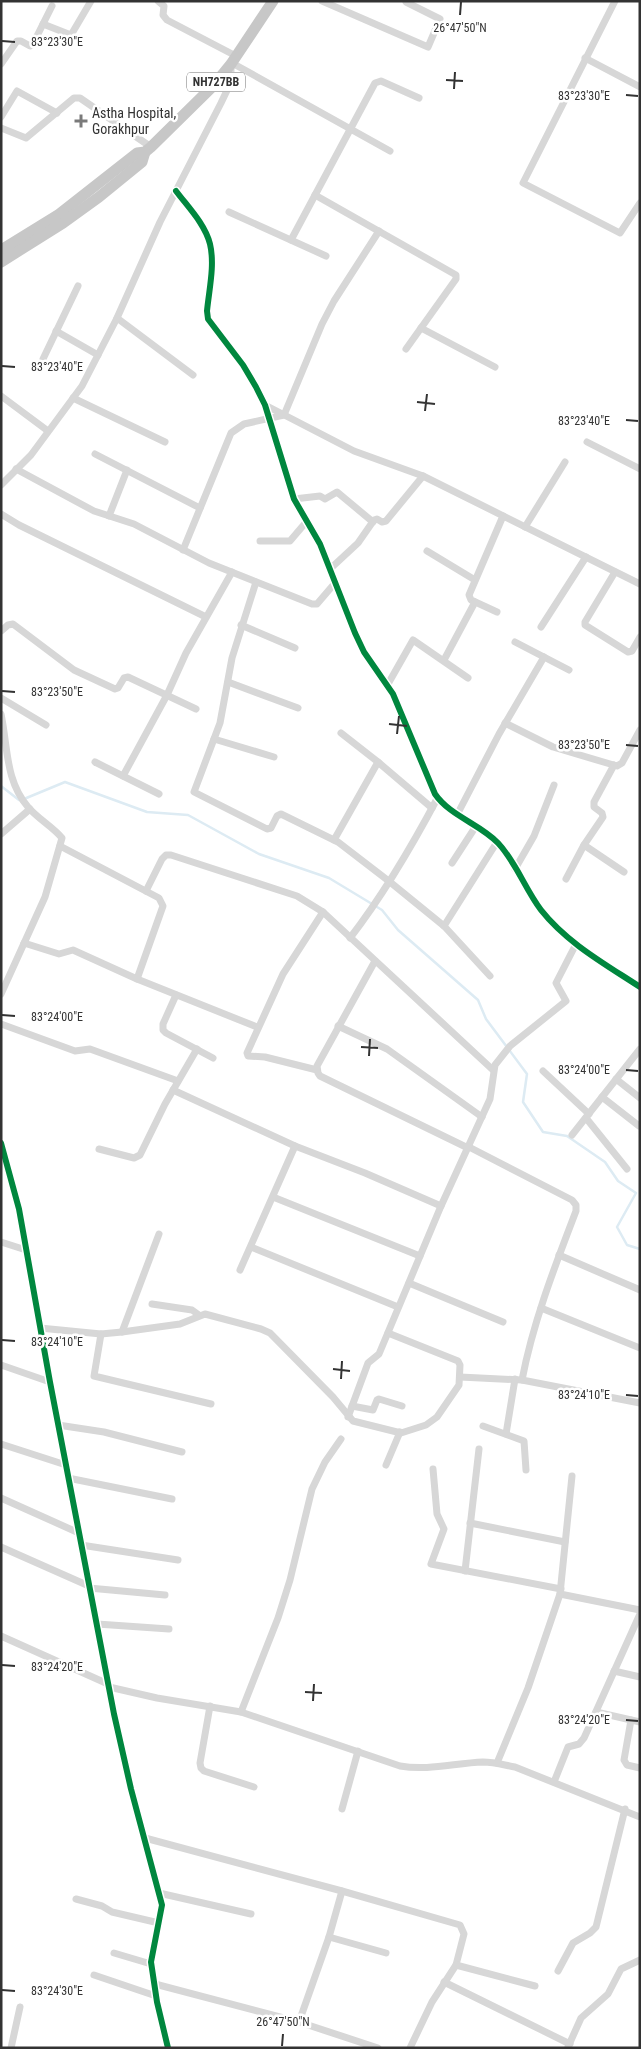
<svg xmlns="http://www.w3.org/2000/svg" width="641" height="2049" font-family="'Roboto Condensed',sans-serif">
<rect width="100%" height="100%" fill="#fff"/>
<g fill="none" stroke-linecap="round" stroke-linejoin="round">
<!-- stream -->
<g stroke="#ddebf3" stroke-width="2.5">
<path d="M1 786 19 800"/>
<path d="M24 799 65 782 147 812 188 815 259 854 329 878 382 910 398 930 478 1000 486 1019 527 1074 523 1102 543 1132 567 1136 605 1162 618 1181 636 1193 617 1227 627 1245 640 1249"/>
</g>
<!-- minor -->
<g stroke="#d7d7d7" stroke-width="7">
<path d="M158 1 164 6 163 15 167 20 236 56"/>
<path d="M322 1 428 47 440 19 406 2"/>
<path d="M615 1 523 183 620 233 640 203"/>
<path d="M43 24 71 35 91 1"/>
<path d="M585 58 640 87"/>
<path d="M232 63 390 151"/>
<path d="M1 64 17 41H21L30 46 33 44 52 6"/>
<path d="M1 117 17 91 57 113"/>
<path d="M1 128 26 138 74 98H80L151 147"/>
<path d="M176 191C188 207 205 224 210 244 215 265 209 290 207 311L208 319 243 365 256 387 265 405 294 499 320 544 355 633 364 652 393 694 435 794C450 816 480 824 498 843 516 862 525 889 541 910 567 943 605 964 640 987"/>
<path d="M315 195 456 275V279L406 349"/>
<path d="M229 212 326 256"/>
<path d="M291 240 375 83 381 81 419 98"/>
<path d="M117 318 193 375"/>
<path d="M421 328 495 367"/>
<path d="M56 331 98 355"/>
<path d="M43 359 78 286"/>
<path d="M1 396 48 431"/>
<path d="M73 398 165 442"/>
<path d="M265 405 354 451 423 476 640 584"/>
<path d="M587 442 640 469"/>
<path d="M95 454 200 508"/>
<path d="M16 469 94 511 134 524 209 563 312 604H317L335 583"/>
<path d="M1 485 31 455 82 386 117 318 160 222 221 103 231 82V64"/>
<path d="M294 499 320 496 325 499 337 492 373 522"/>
<path d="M1 514 19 525 206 617"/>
<path d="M109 516 127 470"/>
<path d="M525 527 565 462"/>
<path d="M260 541H290L307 521"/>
<path d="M183 550 231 433 244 424 284 415 322 324 334 301 379 231"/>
<path d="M427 551 475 580"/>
<path d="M330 569 358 543 374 520 377 519 382 522 386 521 423 476"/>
<path d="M615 572 585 622V625L628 652 632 651 640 637"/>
<path d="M256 582 232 658 220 723 194 792 267 829 271 828 277 816 281 814 338 842 390 882 444 926 490 976"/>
<path d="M497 612 471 600 469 595 503 516"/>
<path d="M241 625 295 648"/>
<path d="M541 627 586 557"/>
<path d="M1 631 8 625 13 624 74 670 115 689 118 688 124 678 128 677 196 709"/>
<path d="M515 642 569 670"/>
<path d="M444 660 475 602"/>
<path d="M228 682 298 708"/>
<path d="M388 684 413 640 468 678"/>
<path d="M1 698 46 725"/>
<path d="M1 714C8 747 5 780 28 807 38 819 52 826 62 838L45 897 1 994"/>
<path d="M505 723 553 747 617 766 622 763 640 730"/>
<path d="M341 733 378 762 432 808"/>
<path d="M214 739 274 757"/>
<path d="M95 762 159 794"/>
<path d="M123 776 167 695 186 653 232 572"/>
<path d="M458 813 499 734 544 657"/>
<path d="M1 834 30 809"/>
<path d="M334 840 378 762"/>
<path d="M584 845 624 872"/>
<path d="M60 846 159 898 163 906 137 979"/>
<path d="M452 863 476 826"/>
<path d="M515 869 534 836 554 785"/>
<path d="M566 879 584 845 603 817 602 813 594 807V802L614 765"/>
<path d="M146 891 162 859 166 855H171L297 896 323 912 493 1070"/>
<path d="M444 926 497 842"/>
<path d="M350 938C384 894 412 846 438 797"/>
<path d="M24 943 59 954 73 950 137 979 257 1027"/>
<path d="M375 961 317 1066 318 1073 320 1076 468 1148"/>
<path d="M176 995 163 1024V1030L166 1033 213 1058"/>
<path d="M1 1024 75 1051 90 1049 178 1081"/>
<path d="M338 1026 387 1049 482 1117"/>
<path d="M317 1070 265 1057 248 1056 247 1053 283 974 323 912"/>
<path d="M543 1071 589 1114"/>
<path d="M616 1079 640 1098"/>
<path d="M173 1090 295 1146 365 1173 441 1206"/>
<path d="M602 1097 639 1126"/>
<path d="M586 1118 627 1169"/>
<path d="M572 1135 640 1049"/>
<path d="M1 1143 19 1209 50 1382 114 1714 131 1789 162 1905 151 1962 157 2002 168 2048"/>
<path d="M469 1147 572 1200 576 1205V1211C555 1266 533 1322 522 1380"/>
<path d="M99 1149 134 1158 140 1155 165 1104 197 1049"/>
<path d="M273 1197 420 1256"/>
<path d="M1 1242 26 1250"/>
<path d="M251 1247 398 1307"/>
<path d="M559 1255 640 1290"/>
<path d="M240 1270 295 1146"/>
<path d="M409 1283 503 1322"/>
<path d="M152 1304 192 1310 199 1315"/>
<path d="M541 1308 640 1348"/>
<path d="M40 1328 101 1334 122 1332 180 1324 205 1314 261 1329 270 1333 333 1397 353 1421 401 1433 426 1425 437 1417 459 1385 460 1365 458 1361 388 1333"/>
<path d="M122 1332 159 1234"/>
<path d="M101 1334 94 1376 211 1404"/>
<path d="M1 1365 50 1382"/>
<path d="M460 1377 522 1380 640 1403"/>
<path d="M352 1406 373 1410 377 1400 379 1399 402 1406"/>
<path d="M348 1417 368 1363 379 1354 441 1206 490 1099 495 1065 510 1046 566 1001 556 983 576 944"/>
<path d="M58 1425 104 1432 182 1452"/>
<path d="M483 1426 524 1441 526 1470"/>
<path d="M506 1434 515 1379"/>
<path d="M1 1444 66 1465"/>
<path d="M386 1465 400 1432"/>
<path d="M433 1469 437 1514 444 1529 431 1564 561 1589"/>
<path d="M68 1478 172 1499"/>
<path d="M1 1498 79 1533"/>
<path d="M470 1523 565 1542"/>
<path d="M81 1545 178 1560"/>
<path d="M1 1547 89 1586"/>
<path d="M465 1571 479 1449"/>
<path d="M89 1588 165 1595"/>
<path d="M560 1594 640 1610"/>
<path d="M97 1624 169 1629"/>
<path d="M1 1636 108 1684"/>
<path d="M614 1671 640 1677"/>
<path d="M109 1687 157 1698 241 1712 400 1766C428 1771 455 1763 483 1762 494 1762 504 1765 515 1767L640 1817"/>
<path d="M210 1706 200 1763 201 1768 204 1771 254 1787"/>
<path d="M241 1712 278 1618 290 1580 312 1489 325 1462 341 1439"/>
<path d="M596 1712 640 1722"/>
<path d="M631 1720 624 1760 627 1765 640 1768"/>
<path d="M497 1763 528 1688 560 1594 572 1476"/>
<path d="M554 1782 568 1747 579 1744 584 1738 640 1614"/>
<path d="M342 1809 358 1751"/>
<path d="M145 1838 342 1891 460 1925 464 1934 456 1965"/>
<path d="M159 1893 251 1914"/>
<path d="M76 1899 102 1906 112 1912 159 1923"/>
<path d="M329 1937 386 1953"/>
<path d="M114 1953 151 1964"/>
<path d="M558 1971 573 1943 590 1933 596 1927 625 1809"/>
<path d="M94 1975 156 1996"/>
<path d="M444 1982 570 2044"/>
<path d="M155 1984 299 2022 378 2048"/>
<path d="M299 2022 329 1937 342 1891"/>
<path d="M568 2047 581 2018 608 1994 621 1969 640 1960"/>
<path d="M11 2048 20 2007"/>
<path d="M410 2048 432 2002 456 1965 535 1986"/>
</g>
<!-- trunk -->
<g stroke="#c7c7c7" stroke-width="11">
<path d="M1 250 58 215 137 153 145 152 151 147 213 86 231 64 273 1"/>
<path d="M1 262 63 223 99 197 142 162 145 152"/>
</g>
<!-- cycleway casing -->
<g stroke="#fff" stroke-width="9">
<g id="cycleway">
<path d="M176 191C188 207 205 224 210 244 215 265 209 290 207 311L208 319 243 365 256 387 265 405 294 499 320 544 355 633 364 652 393 694 435 794C450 816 480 824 498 843 516 862 525 889 541 910 567 943 605 964 640 987"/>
<path d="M1 1143 19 1209 50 1382 114 1714 131 1789 162 1905 151 1962 157 2002 168 2048"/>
</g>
</g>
<!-- cycleway -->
<use href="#cycleway" stroke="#00873e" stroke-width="6"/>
</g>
<!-- ticks -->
<path fill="none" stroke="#333" stroke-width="2" d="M460 15 461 2M2 41 15 42M446 80 463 81M454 89 455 72M626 95 638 96M2 366 15 367M417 402 435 404M425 411 427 394M626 420 638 421M2 691 15 692M389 724 407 726M397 734 399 716M626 745 638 746M2 1015 15 1016M361 1047 378 1048M369 1056 370 1039M626 1070 638 1071M2 1340 15 1341M333 1369 350 1371M341 1379 342 1361M626 1395 638 1396M2 1665 15 1666M305 1692 322 1693M313 1701 314 1684M626 1720 638 1721M2 1990 15 1991M282 2046 283 2034"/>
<!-- markers -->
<path fill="#7a7a7a" stroke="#fff" stroke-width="2" d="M78.5 113.5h5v5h5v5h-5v5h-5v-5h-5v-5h5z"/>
<g text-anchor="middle" stroke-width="5" stroke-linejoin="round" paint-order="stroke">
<!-- shield labels -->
<rect fill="#fff" stroke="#707070" stroke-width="1" x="187" y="72.5" width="58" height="19" rx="4"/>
<g font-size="12" font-weight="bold" fill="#333">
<text x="216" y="86">NH727BB</text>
</g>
<!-- poi labels -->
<g font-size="14" fill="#333" stroke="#fff" text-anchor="start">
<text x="92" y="118">Astha Hospital,<tspan x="92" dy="16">Gorakhpur</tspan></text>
</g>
</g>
<g font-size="12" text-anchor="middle" fill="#333" stroke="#fff" stroke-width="5" stroke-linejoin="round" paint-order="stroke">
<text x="460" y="32">26°47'50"N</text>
<text x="57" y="46">83°23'30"E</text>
<text x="584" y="100">83°23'30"E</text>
<text x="57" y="371">83°23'40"E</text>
<text x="584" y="425">83°23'40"E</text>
<text x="57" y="696">83°23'50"E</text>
<text x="584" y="749">83°23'50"E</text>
<text x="57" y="1021">83°24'00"E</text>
<text x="584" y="1074">83°24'00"E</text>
<text x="57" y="1346">83°24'10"E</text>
<text x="584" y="1399">83°24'10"E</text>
<text x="57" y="1671">83°24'20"E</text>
<text x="584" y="1724">83°24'20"E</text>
<text x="57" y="1995">83°24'30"E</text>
<text x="283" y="2026">26°47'50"N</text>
</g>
<!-- border -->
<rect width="641" height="2049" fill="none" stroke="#333333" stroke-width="5"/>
</svg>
